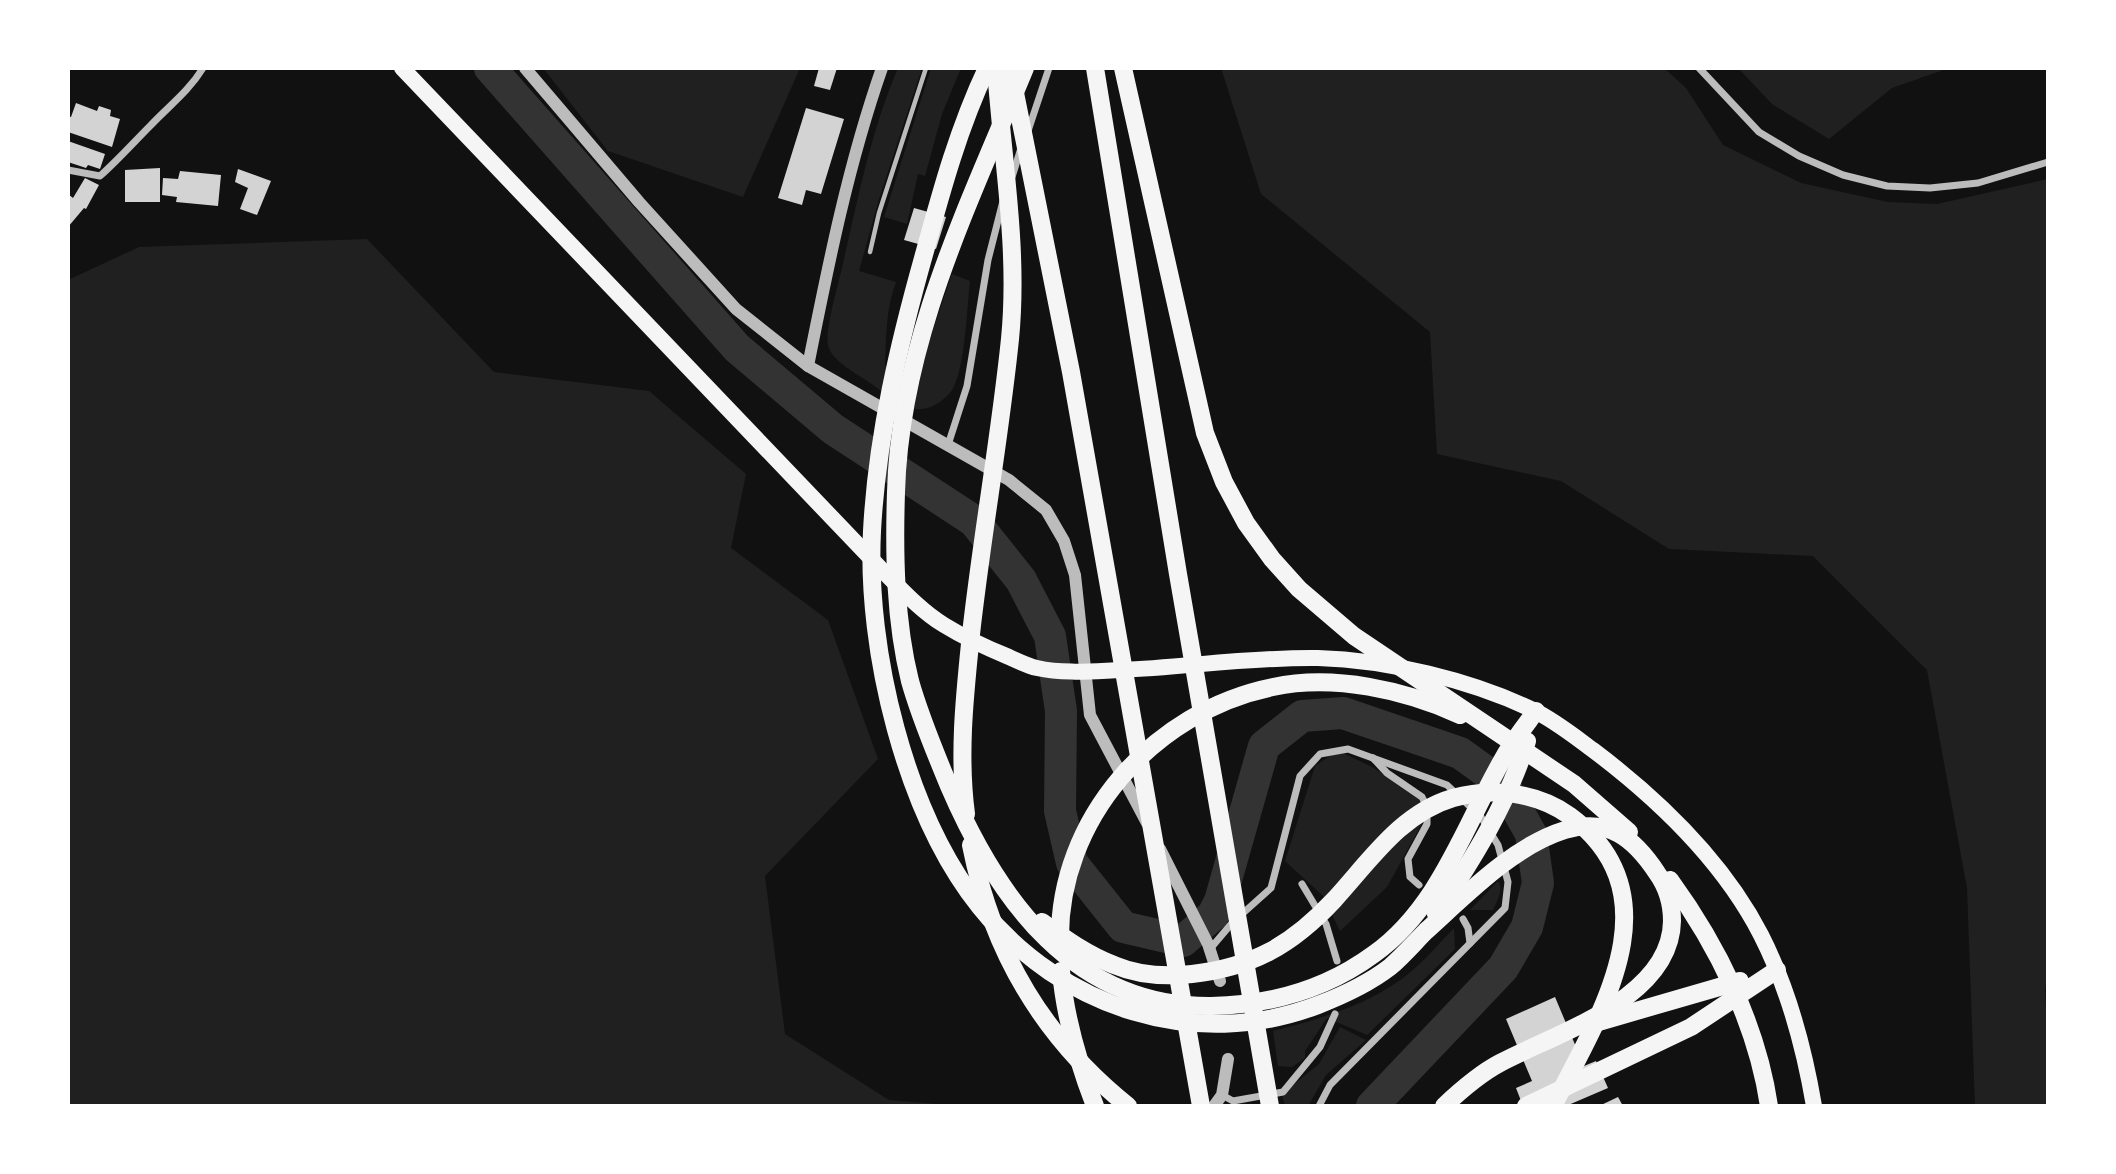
<svg xmlns="http://www.w3.org/2000/svg" width="2116" height="1174" font-family="'Asap Condensed',sans-serif">
<rect width="100%" height="100%" fill="#111"/>
<!-- green -->
<g fill="#202020">
<path d="M543 68H800L743 197 608 151Z"/>
<path d="M898 68H922L879 199 859 271 896 282C886 308 886 337 885 365L891 372 918 380 924 356 952 274 970 281C967 307 965 370 952 390 946 399 932 409 921 409 907 411 882 391 870 383 858 374 831 361 828 345 825 330 837 289 841 272 857 204 870 133 898 68Z"/>
<path d="M931 68H961L942 114 925 176 918 174 907 224 884 217Z"/>
<path d="M1221 68H1664L1686 88 1723 145 1801 183 1888 202 1937 204 2048 179V974L2045 990 2048 1037V1106H1975L1967 888 1927 670 1813 556 1669 549 1561 481 1437 454 1430 332 1261 194Z"/>
<path d="M1738 68H1949L1892 88 1829 139 1772 104Z"/>
<path d="M367 239 494 372 649 391 746 474 731 548 828 620 878 759 765 876 785 1034 889 1100 961 1106H68V280L139 247Z"/>
<path d="M1343 753 1372 767 1419 797 1424 820 1387 887 1340 931 1323 896 1285 861 1315 766 1331 755Z"/>
<path d="M1498 881C1504 890 1497 901 1493 910H1470Z"/>
<path d="M1454 928 1455 949 1367 1035 1327 1018 1305 1051V1058L1292 1067 1278 1066 1273 1031C1316 1020 1362 1007 1399 981 1420 966 1437 946 1454 928Z"/>
<path d="M1340 1027 1366 1040 1326 1075 1308 1106H1285L1282 1094 1319 1064Z"/>
</g>
<g fill="none" stroke-linecap="round" stroke-linejoin="round">
<!-- river -->
<path stroke="#333" stroke-width="32" d="M490 68 737 348 833 429 974 521 1021 580 1050 636 1061 711 1060 811 1072 863 1123 927 1183 941 1213 915 1220 901 1264 746 1302 716 1343 713 1460 753 1503 784 1531 834 1538 883 1527 927 1503 968 1372 1106"/>
</g>
<!-- building -->
<g fill="#d3d3d3">
<path d="M819 68H837L830 90 814 86Z"/>
<path d="M76 103 97 111 99 106 111 110 110 116 120 119 112 147 68 132V116L71 117Z"/>
<path d="M806 108 844 119 821 194 806 190 802 205 778 198Z"/>
<path d="M68 141 105 154 100 169 88 165 86 168 68 162Z"/>
<path d="M160 168V202H125V170Z"/>
<path d="M238 169 271 181 257 215 240 209 248 188 235 182Z"/>
<path d="M180 171 221 175 218 206 176 202 177 197 162 195 163 178 178 179Z"/>
<path d="M85 178 99 185 86 209 84 208 68 227V194L73 198Z"/>
<path d="M914 208 946 217 936 249 904 240Z"/>
<path d="M1555 997 1584 1066 1596 1061 1608 1088 1566 1106H1523L1516 1088 1532 1081 1506 1019Z"/>
<path d="M1618 1097 1623 1106H1599Z"/>
</g>
<g fill="none" stroke-linecap="round" stroke-linejoin="round">
<!-- service -->
<path stroke="#bcbcbc" stroke-width="4.5" d="M870 252 879 213 926 68"/>
<!-- minor -->
<g stroke="#bcbcbc" stroke-width="7">
<path d="M1699 68 1759 132 1799 156 1843 175 1887 186 1930 188 1978 183 2048 162"/>
<path d="M1028 131 1049 68"/>
<path d="M68 170 100 176C118 160 133 143 151 125 169 106 189 91 203 68"/>
<path d="M1012 177 1021 148"/>
<path d="M948 445 967 386 988 260 1003 201"/>
<path d="M1373 758 1387 773 1422 797 1427 807V824L1408 859 1410 877 1419 885"/>
<path d="M1302 884 1326 924 1337 961"/>
<path d="M1463 919 1468 928 1470 943"/>
<path d="M1210 949 1232 923 1271 888 1300 776 1320 754 1348 749 1447 785 1481 817 1498 845 1508 882 1505 908 1330 1085 1319 1106"/>
<path d="M1222 1095 1233 1101 1283 1092 1320 1047 1335 1014"/>
</g>
<!-- tertiary -->
<g stroke="#bcbcbc" stroke-width="12">
<path d="M525 68 639 202 736 309 808 366 1009 480 1046 510 1064 541 1075 575 1090 715 1147 823"/>
<path d="M808 366C828 266 848 165 882 68"/>
<path d="M1160 849 1208 944 1220 981"/>
<path d="M1214 1106 1222 1095 1228 1059"/>
</g>
<!-- trunk -->
<path stroke="#f5f5f5" stroke-width="16" d="M402 68 882 570C901 589 921 611 944 625 965 638 987 648 1009 657 1018 661 1028 666 1037 668 1064 674 1094 671 1121 670 1187 667 1252 657 1318 658 1387 660 1471 680 1533 710 1554 720 1574 736 1593 750 1658 799 1723 861 1761 935 1788 988 1804 1047 1814 1106"/>
<!-- motorway -->
<g stroke="#f5f5f5" stroke-width="18">
<path d="M987 68C959 127 942 189 925 251 899 343 877 436 872 531 866 650 905 813 980 907 1061 1008 1195 1052 1318 1005 1344 995 1368 984 1390 967 1403 956 1414 943 1426 931 1466 895 1513 846 1565 830 1608 817 1634 838 1657 873 1667 887 1672 903 1672 921 1671 999 1556 1033 1500 1063 1479 1074 1461 1090 1444 1106"/>
<path d="M1010 68 1071 372 1201 1106"/>
<path d="M1025 68C969 204 900 342 896 492 894 554 895 621 910 681 920 717 935 752 949 786 998 900 1074 1007 1211 1006 1271 1005 1325 990 1374 954 1440 907 1465 824 1504 757 1513 741 1525 726 1536 711"/>
<path d="M1095 68 1178 574 1270 1106"/>
<path d="M1123 68 1205 433 1224 482 1246 523 1272 559 1299 589 1354 636 1574 784 1629 832"/>
<path d="M966 814C958 754 965 693 971 634 982 535 1000 437 1010 339 1019 248 1002 158 996 68"/>
<path d="M971 845C992 952 1043 1038 1128 1106"/>
<path d="M1670 880C1718 946 1757 1025 1769 1106"/>
<path d="M1436 914C1472 861 1508 803 1527 741"/>
<path d="M1042 922C1065 939 1088 955 1114 965 1140 976 1165 977 1192 974 1253 967 1292 945 1334 900 1369 862 1401 813 1453 798 1492 787 1537 792 1570 816 1678 896 1599 1016 1553 1106"/>
<path d="M1060 943C1057 819 1154 711 1273 687 1334 674 1405 690 1460 715"/>
<path d="M1061 971C1065 1018 1078 1062 1095 1106"/>
<path d="M1595 1023 1740 981"/>
<path d="M1526 1106 1691 1027 1777 970"/>
</g>
</g>
<!-- border -->
<rect width="2116" height="1174" fill="none" stroke="#ffffff" stroke-width="140"/>
</svg>
